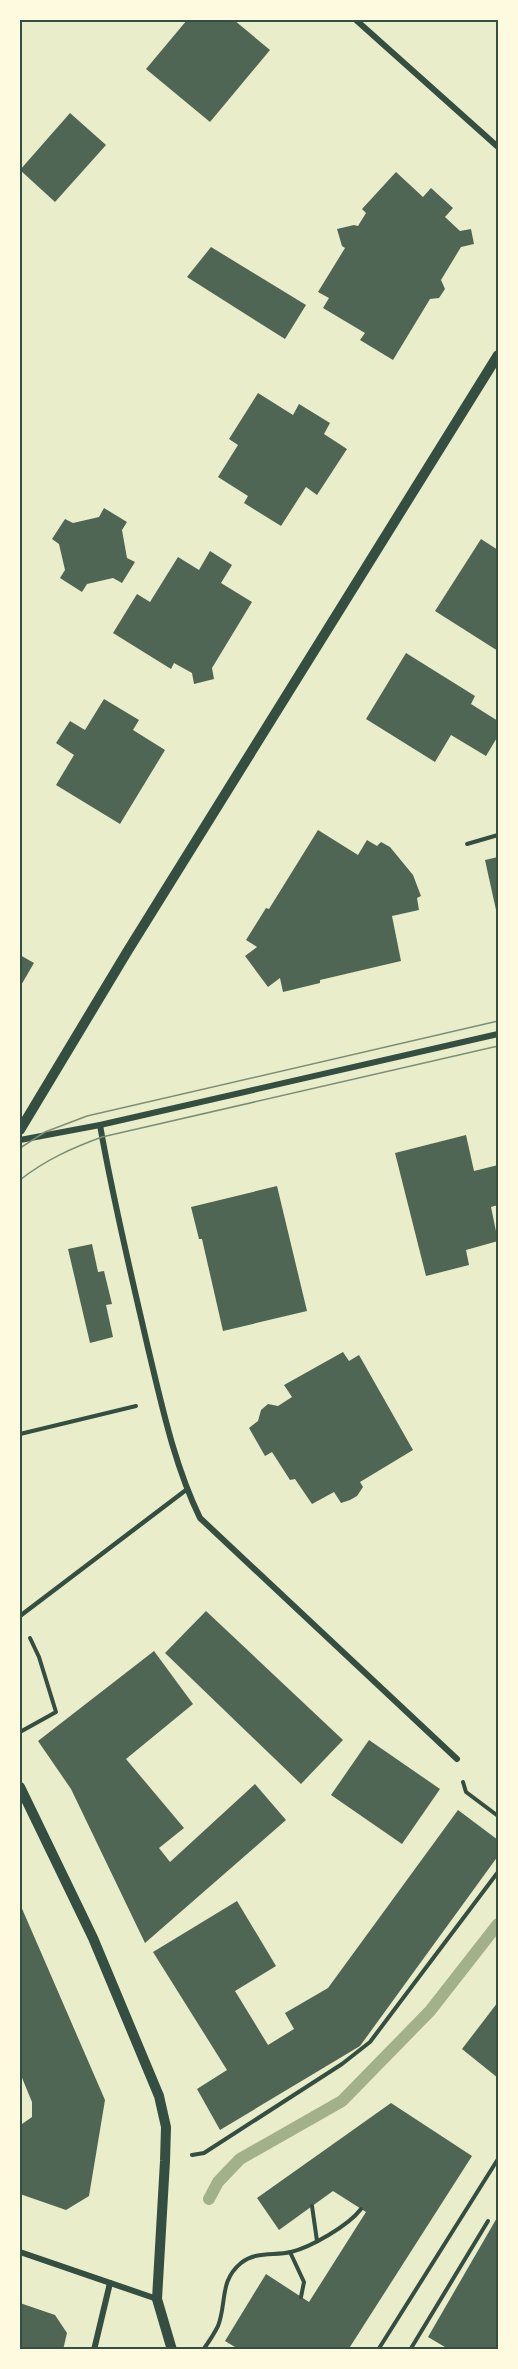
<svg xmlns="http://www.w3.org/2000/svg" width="518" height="2369" font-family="Lato,sans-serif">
<rect width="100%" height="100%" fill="#e9edc9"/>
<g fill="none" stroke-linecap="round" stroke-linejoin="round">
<!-- stream -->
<path stroke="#a3b18a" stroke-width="12" d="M209 2199 218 2182 240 2159 342 2101 430 2011 498 1924"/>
</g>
<!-- building -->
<g fill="#4f6655">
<path d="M187 20H234L270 50 210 122 146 69Z"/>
<path d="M70 113 106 145 55 202 20 170Z"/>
<path d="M396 172 423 197 431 188 453 208 445 217 460 231 471 229 474 244 461 247 441 280 445 289 439 298 430 299 393 360 360 340 365 333 323 308 329 298 318 292 345 248 342 246 337 229 354 225 358 226 366 213 362 209Z"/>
<path d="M211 247 306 305 285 339 187 277Z"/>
<path d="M258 393 293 415 299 404 330 423 324 434 347 449 317 495 306 487 281 526 244 503 248 496 218 477 238 445 229 439Z"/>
<path d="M104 508 127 522 122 530 127 558 135 562 122 583 113 578 87 584 82 592 60 578 65 570 59 544 52 539 65 519 73 523 99 517Z"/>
<path d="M481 539 498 550V651L435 611Z"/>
<path d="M210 551 232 565 221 583 252 602 212 668 214 679 194 684 192 673 174 663 171 669 113 633 137 594 150 602 178 557 199 570Z"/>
<path d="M406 653 475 696 471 704 498 721V736L486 756 451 735 435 762 366 719Z"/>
<path d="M104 699 139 720 133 730 165 750 120 824 56 785 74 755 56 743 70 721 85 730Z"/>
<path d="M318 830 358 855 367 840 377 846 381 842 390 847 413 875 421 896 417 898 419 910 392 916 401 961 320 980V983L283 992 280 978 268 987 245 956 257 947 246 940 266 908 269 909Z"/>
<path d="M498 857V919L485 860Z"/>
<path d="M20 955 34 963 20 987Z"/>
<path d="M466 1135 474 1171 498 1165V1205L491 1207 498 1241 466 1250 469 1265 426 1276 395 1153Z"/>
<path d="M277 1186 307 1311 223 1331 202 1239H199L191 1207Z"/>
<path d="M92 1244 98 1272 104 1271 112 1304 106 1305 113 1337 90 1343 68 1249Z"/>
<path d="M343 1352 349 1361 359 1355 413 1450 360 1482 363 1487 357 1496 350 1500 341 1503 334 1492 312 1504 295 1479 290 1480 272 1452 265 1456 249 1428 258 1421 261 1410 268 1404 278 1406 292 1397 284 1385Z"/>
<path d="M206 1611 343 1740 301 1784 165 1653Z"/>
<path d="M154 1651 193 1704 126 1759 184 1828 159 1848 170 1862 255 1784 286 1820 145 1943 71 1789 38 1741Z"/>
<path d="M369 1740 440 1789 402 1844 331 1795Z"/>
<path d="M458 1810 498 1840V1856L360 2046 220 2130 197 2089 227 2070 153 1952 237 1901 276 1966 235 1991 268 2045 294 2029 285 2013 328 1988Z"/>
<path d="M20 1904 105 2100 89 2196 66 2210 20 2194V2123L22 2124 32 2117V2102L20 2073Z"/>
<path d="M498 2002V2078L462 2049Z"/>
<path d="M391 2103 472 2156 348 2350H240L225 2341 266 2274 309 2302 366 2212 333 2191 279 2230 257 2198Z"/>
<path d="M498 2216V2350H450L428 2337Z"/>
<path d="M20 2303 55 2315 67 2333 63 2350H20Z"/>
</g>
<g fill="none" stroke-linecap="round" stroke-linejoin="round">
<!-- path -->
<g stroke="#344e41" stroke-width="4">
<path d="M467 844 498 835"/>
<path d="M20 1434 136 1406"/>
<path d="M20 1732 56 1712 39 1657 30 1638"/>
<path d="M463 1782 466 1792 498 1816"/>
<path d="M192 2155 204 2153 342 2064 370 2042 498 1872"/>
<path d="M312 2206 317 2241"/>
<path d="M290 2252 304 2282 301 2297"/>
<path d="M203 2350C208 2343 214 2334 218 2326 227 2303 219 2281 241 2263 256 2251 274 2256 291 2252 311 2247 348 2226 361 2209"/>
<path d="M378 2350 498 2159"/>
<path d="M410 2350 488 2221"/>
</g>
<!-- service -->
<path stroke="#344e41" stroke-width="4.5" d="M20 1616 186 1490"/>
<!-- minor -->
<g stroke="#344e41" stroke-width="6">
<path d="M356 20 498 147"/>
<path d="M100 1125C113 1200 131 1274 148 1348 162 1406 174 1464 200 1518L457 1759"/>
<path d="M20 1140 100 1125 498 1034"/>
<path d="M20 2252 157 2299"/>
<path d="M94 2350 110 2283"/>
</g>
<!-- tertiary -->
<g stroke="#344e41" stroke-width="10">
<path d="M20 1130 127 952 498 355"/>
<path d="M20 1787 93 1938 159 2096 166 2127 165 2161 157 2299 172 2350"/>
</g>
<!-- tram -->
<g stroke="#7c8e77" stroke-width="1.5">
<path d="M20 1148 45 1132 87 1116 498 1021"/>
<path d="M20 1180C45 1160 72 1148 102 1137L498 1046"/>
</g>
</g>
<!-- border -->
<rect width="518" height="2369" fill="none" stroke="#fefae0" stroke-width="42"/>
<rect x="21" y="21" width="476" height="2327" fill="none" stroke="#344e41" stroke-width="2"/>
</svg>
